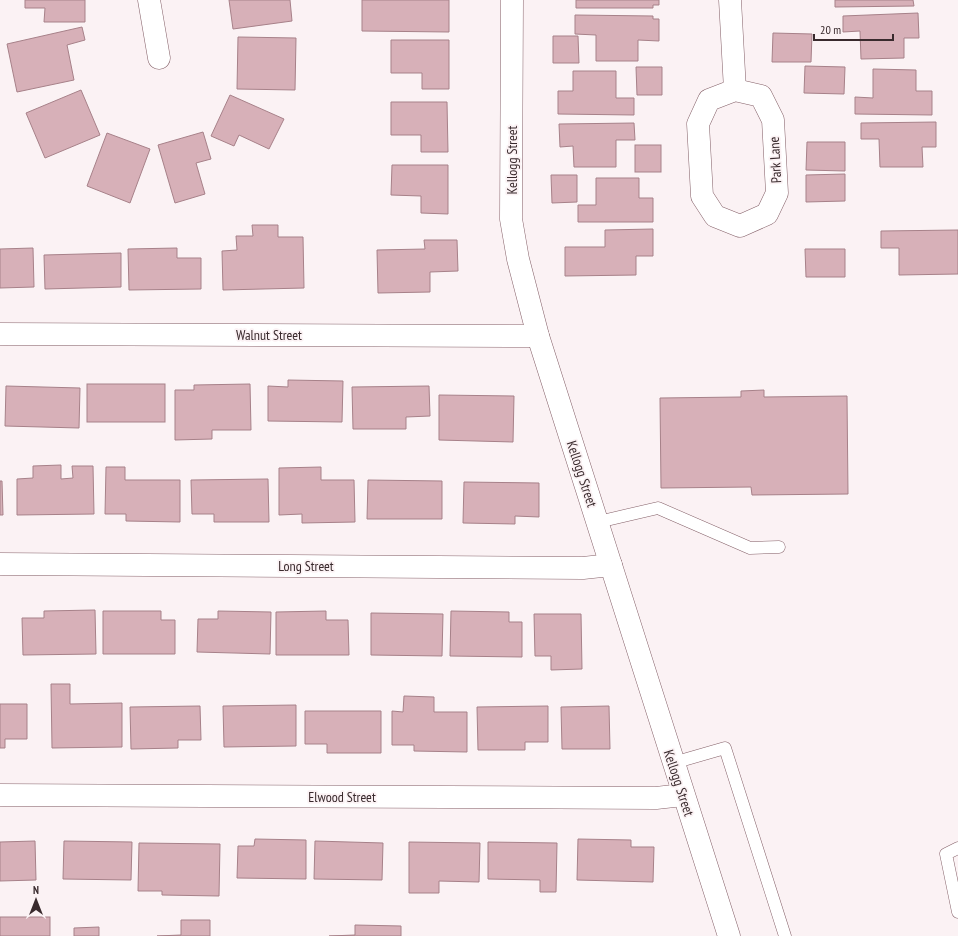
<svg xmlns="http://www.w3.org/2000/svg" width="958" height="936" font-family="'PT Sans Narrow',sans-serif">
<rect width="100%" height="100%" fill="#fbf2f4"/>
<!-- building -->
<g fill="#d7b0b8" stroke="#a78189">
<path d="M25 0H85V22H44L45 8H25Z"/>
<path d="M229 0H290L292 21 233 29Z"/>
<path d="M362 0H449V32L362 31Z"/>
<path d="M576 0H659V5H653V8H576Z"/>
<path d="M835 0H913L914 6 835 7Z"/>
<path d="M918 13 919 38H904V58L861 59 860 31 843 32V16Z"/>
<path d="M575 15 653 16V19H659V41L638 40V61H596V35L575 34Z"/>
<path d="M82 27 85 40 67 45 74 80 17 92 7 44Z"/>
<path d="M773 33 812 34 811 62H772Z"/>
<path d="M553 36H578L579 63H553Z"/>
<path d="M238 37 296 38 295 90 237 89Z"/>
<path d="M391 40H449V89H422V73H391Z"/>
<path d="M805 66 845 67 844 94 804 93Z"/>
<path d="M636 67H662V95H637Z"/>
<path d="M873 69 916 70V91H932V115L855 114V97L873 98Z"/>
<path d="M573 71H616V98H634V115L558 114V91H573Z"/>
<path d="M81 90 100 135 45 158 26 113Z"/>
<path d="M230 95 284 119 269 149 239 135 234 146 211 136Z"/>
<path d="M391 102H447L448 152H421V135H391Z"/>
<path d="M936 122V147H922L923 167H880L879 139H861V123Z"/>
<path d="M634 123 635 140H616V167H574L573 146 560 147 559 124Z"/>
<path d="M203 132 211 159 196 163 205 194 175 203 158 145Z"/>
<path d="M107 133 150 149 130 203 87 186Z"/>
<path d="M807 142H845V171L806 170Z"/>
<rect x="635" y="145" width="26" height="27"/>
<path d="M392 165H448V214L421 213V196L391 195Z"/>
<path d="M845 174V201L806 202V175Z"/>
<path d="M551 175H577V202L552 203Z"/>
<path d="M596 178H639V198H653V222H578V205H596Z"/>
<path d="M252 225H278V237H303L304 288 223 290 222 251 237 250 236 236H253Z"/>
<path d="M653 229V256H636V275L565 276V247H605V230Z"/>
<path d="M958 230V274L899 275V248H881V231Z"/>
<path d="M424 240H457L458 271 430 272V292L378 293 377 250 425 249Z"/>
<path d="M33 248 34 287 0 288V249Z"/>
<path d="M177 248V258H201V289L129 290 128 249Z"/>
<path d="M805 249H845V277H806Z"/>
<path d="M121 253V287L45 289 44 255Z"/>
<path d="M288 380 343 381 342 422 268 421V386L288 387Z"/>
<rect x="87" y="384" width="78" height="38"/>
<path d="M250 384 251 430H212V439L175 440V390H194V385Z"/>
<path d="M6 386 80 388 79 428 5 426Z"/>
<path d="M429 386 430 416 406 417V429H353L352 387Z"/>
<path d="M764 390V397L847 396 848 494 752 495 751 487 661 488 660 398 741 397V391Z"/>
<path d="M439 395 514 396 513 442 439 440Z"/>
<path d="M61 465V479L73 478 72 466H93L94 514 17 515V479L33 478V466Z"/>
<path d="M106 467H125V480H180V522L126 521V514H105Z"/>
<path d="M321 467V480H354L355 522 302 523V514L279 515V468Z"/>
<path d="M268 479 269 522H214V514H192L191 480Z"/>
<path d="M368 480 442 481V519H367Z"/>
<path d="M0 481H2L3 515H0Z"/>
<path d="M464 482 539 483V517L515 516V524L463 523Z"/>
<path d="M95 610 96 654 23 655 22 618H44V611Z"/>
<path d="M103 611H161V620H175V654H103Z"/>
<path d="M218 611 271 612 270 654 197 652 198 619H218Z"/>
<path d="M326 611V620H348L349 655H276V612Z"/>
<path d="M451 611 509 612V622H522V657L450 656Z"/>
<path d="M371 613 443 614 442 656 371 655Z"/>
<path d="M534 614H581L582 669 551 670V656H535Z"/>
<path d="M51 684H70V704L122 703V747L52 748Z"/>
<path d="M404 696 434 697V712H467V752L414 751V745H392V711L403 712Z"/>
<path d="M0 704H27V739H5V748H0Z"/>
<path d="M296 705V746L224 747 223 706Z"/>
<path d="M200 706 201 740H178V748L131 749 130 707Z"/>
<path d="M548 706V742H525V750H478L477 707Z"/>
<path d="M609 706 610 749H562L561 707Z"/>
<path d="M305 711H381V753H327V744H305Z"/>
<path d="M255 839 306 840V879L237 878 238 846H254Z"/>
<path d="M578 839 631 840V847H654L653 882 577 880Z"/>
<path d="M35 841 36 880 0 881V842Z"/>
<path d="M64 841 132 842 131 880 63 879Z"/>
<path d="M315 841 383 843 382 880 314 879Z"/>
<path d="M409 842 480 843 479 882 439 881V893H409Z"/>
<path d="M488 842 557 843 556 892H540V880L488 879Z"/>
<path d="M139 843 220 844 219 896 162 895V891H138Z"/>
<rect x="0" y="917" width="50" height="19"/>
<path d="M181 920H210V936H157L181 935Z"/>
<path d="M355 925 401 926V936H329L355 935Z"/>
<path d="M99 927V936H74V928Z"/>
</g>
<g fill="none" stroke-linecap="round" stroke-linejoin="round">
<!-- service casing -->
<g stroke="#856169" stroke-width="13">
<g id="service">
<path d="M598 522 658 508 750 548 779 547"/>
<path d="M673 763 725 748 785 936"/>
<path d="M958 848 946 854 958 912"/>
</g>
</g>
<!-- minor casing -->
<g stroke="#856169" stroke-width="23">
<g id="minor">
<path d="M149 0 159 58"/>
<path d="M512 0 511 219 518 259 538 336 729 936"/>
<path d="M730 0 735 90"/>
<path d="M735 90 761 96 773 120 777 193 767 214 740 226 715 216 702 196 698 124 709 100Z"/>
<path d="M0 334 538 336"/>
<path d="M0 564 583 568 611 565"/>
<path d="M0 795 656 798 683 795"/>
</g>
</g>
<!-- service -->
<use href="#service" stroke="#fff" stroke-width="12"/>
<!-- minor -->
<use href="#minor" stroke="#fff" stroke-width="22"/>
</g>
<g text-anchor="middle" stroke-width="3.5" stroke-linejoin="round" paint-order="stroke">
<!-- street labels -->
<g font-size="14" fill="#392a2d" stroke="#fbf2f4">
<text transform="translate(512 160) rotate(-90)" y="5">Kellogg Street</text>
<text transform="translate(775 160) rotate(-93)" y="5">Park Lane</text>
<text x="269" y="340">Walnut Street</text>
<text transform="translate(582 474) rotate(72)" y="5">Kellogg Street</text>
<text x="306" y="571">Long Street</text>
<text transform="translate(679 783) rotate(72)" y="5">Kellogg Street</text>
<text x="342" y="802">Elwood Street</text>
</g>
</g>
<!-- north arrow -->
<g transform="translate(36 900)" stroke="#fbf2f4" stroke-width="3" paint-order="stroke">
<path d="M0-3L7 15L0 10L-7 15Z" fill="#392a2d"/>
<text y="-6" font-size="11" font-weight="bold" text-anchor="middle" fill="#392a2d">N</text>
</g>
<!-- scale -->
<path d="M814 34v6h79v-6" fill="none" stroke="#392a2d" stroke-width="2"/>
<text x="820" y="34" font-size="12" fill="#392a2d" stroke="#fbf2f4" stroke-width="3" paint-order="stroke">20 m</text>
</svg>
